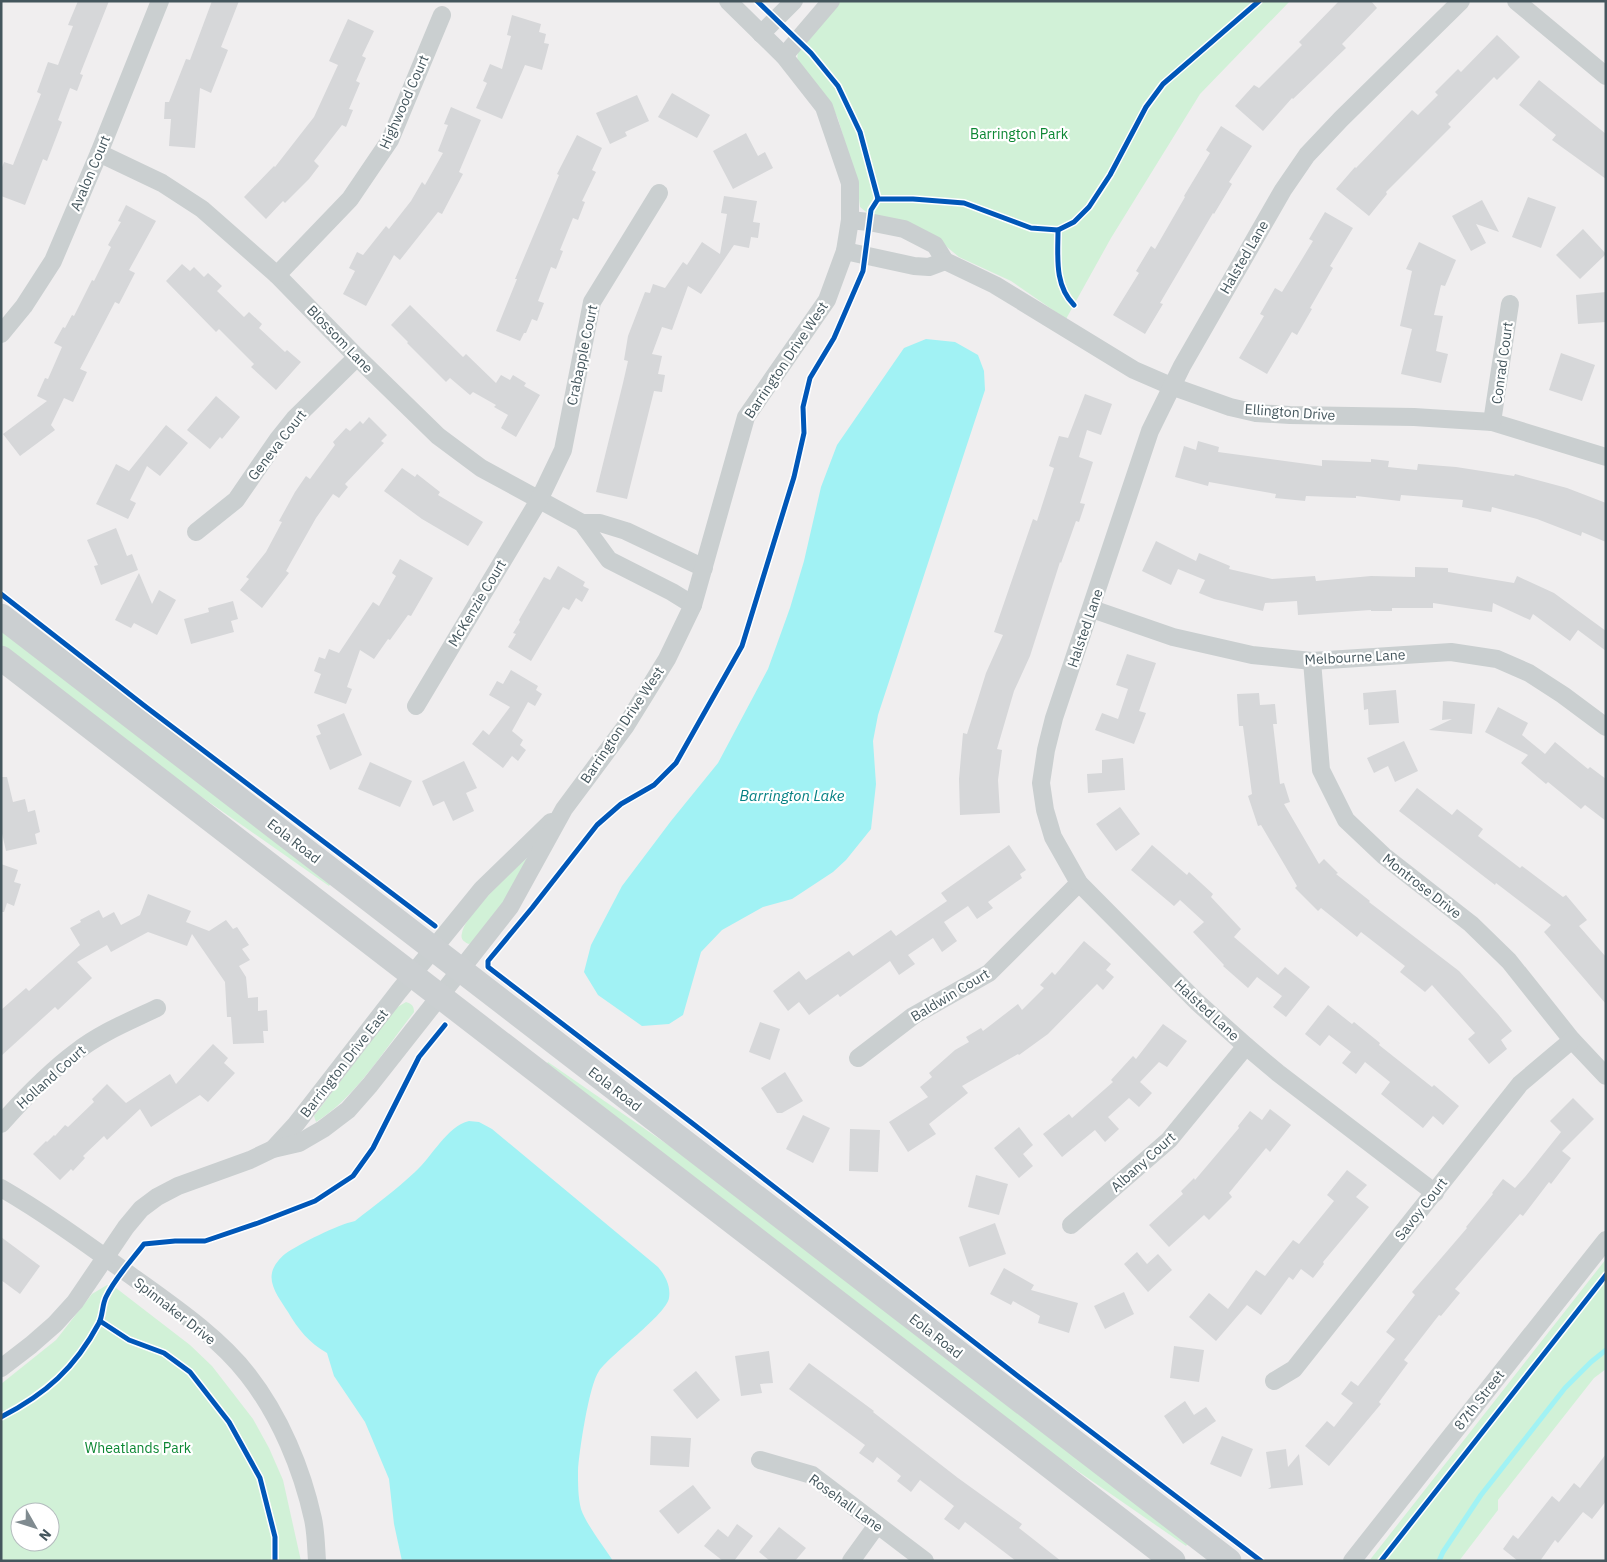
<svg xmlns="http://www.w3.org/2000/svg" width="1607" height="1562" font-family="'IBM Plex Sans',sans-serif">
<rect width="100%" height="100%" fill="#f0eeef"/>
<!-- green -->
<g fill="#d1f1d7" fill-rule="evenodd">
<path d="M839 1H1290L1200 94 1111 238 1066 319 1011 281 959 257 929 232 875 219 860 207 857 182 838 119 830 102 797 65 798 46Z"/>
<path d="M1 629 331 883 329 886 176 779 1 645Z"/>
<path d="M528 857 506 904 475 942 469 944C464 942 460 939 462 933 465 914 513 871 528 857Z"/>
<path d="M406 1002C412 1004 414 1006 414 1012 385 1049 356 1097 316 1122L314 1116 396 1008Z"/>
<path d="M548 1062 687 1158 1188 1543 1186 1546 1053 1454 546 1065Z"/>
<path d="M1606 1259V1369L1594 1378 1498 1500V1510L1459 1561H1369Z"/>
<path d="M107 1285 116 1288 190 1345 212 1366 253 1419 269 1448 283 1480 301 1561H1V1384L56 1340 92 1294ZM20 1512H50V1542H20Z"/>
</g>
<!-- water -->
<g fill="#a1f2f4">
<path d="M926 339 955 342 978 355 984 371 985 390 878 715 873 741 876 784 871 829 846 860 833 872 792 899 763 907 722 930 701 952 683 1015 669 1024 642 1026 598 995 584 972 591 945 622 886 671 821 718 763 768 669 790 608 804 561 821 487 837 445 904 348Z"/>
<path d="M469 1121 479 1122 492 1129 658 1267C665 1275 671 1286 669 1298 666 1315 612 1353 599 1371 589 1385 579 1452 578 1471 578 1484 578 1497 581 1509 586 1524 604 1547 613 1561H402L394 1524 389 1479 365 1422 334 1376 327 1353C309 1343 298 1329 288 1312 281 1301 269 1286 272 1273 273 1266 280 1258 285 1254 301 1243 337 1225 355 1221 375 1205 396 1190 415 1172 432 1157 447 1126 469 1121Z"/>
</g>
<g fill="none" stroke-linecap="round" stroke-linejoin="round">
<!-- stream -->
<path stroke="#a1f2f4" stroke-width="5" d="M1439 1561 1443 1552 1481 1495 1565 1388 1591 1362 1606 1350"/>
</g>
<!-- building -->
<g fill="#d6d7d9">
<path d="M78 1H109L80 74 83 75 77 91 70 88 58 120 62 122 47 161 43 159 25 205 1 196V170L4 162 13 165 41 94 37 92 48 62 58 65 73 26 68 25Z"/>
<path d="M212 1H239L221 47 228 50 211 93 200 88 195 148 169 146 171 119H164L165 102H169L186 59 190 60Z"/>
<path d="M1339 1H1371L1377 8 1342 44 1346 48 1293 99 1292 98 1263 131 1235 106 1254 85 1259 88 1302 45 1299 42Z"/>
<path d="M512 15 541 24 539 32 546 34 544 43 549 44 542 70 525 65 502 119 476 108 487 83 483 81 490 64 502 69 511 36 507 35Z"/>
<path d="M348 19 374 31 362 56 366 58 356 81 360 83 349 109 353 110 346 127 342 125 314 161 319 166 309 179 285 203 283 201 266 219 244 197 274 166 275 167 314 117 338 65 329 61Z"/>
<path d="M1497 35 1520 57 1497 80 1494 77 1448 124 1451 127 1386 192 1387 194 1369 216 1336 189 1355 167 1356 168 1412 110 1418 115 1438 95 1435 92 1458 69 1461 72Z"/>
<path d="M1539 80 1606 134V179L1552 140 1556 135 1519 105Z"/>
<path d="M672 93 710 115 697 138 658 117Z"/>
<path d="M637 95 649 121 625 132 627 136 610 144 596 113Z"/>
<path d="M451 107 481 120 459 172 463 174 442 214 438 212 400 260 394 255 366 306 343 294 355 271 349 268 357 252 363 255 386 226 389 229 411 201 422 182 425 185 443 153 438 151 448 125 444 124Z"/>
<path d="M1221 126 1252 146 1229 182 1232 184 1214 214 1213 213 1160 303 1163 304 1145 334 1113 315 1139 273 1136 271 1151 246 1155 249 1185 197 1184 196 1210 153 1206 150Z"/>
<path d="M746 133 758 156 765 152 773 168 733 189 713 151Z"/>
<path d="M577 135 602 148 592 170 596 172 582 201 585 202 578 220 573 218 560 250 563 251 556 269 551 267 538 301 544 303 537 321 532 319 526 333H524L520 341 496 331 517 279H515L559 175 557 174Z"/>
<path d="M724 196 757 201 753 222 760 223 758 238 751 237 749 248 734 245 701 294 688 286 672 330 662 327 652 354 662 356 658 374 665 375 662 392 654 391 627 499 596 492 623 383 628 361 624 360 628 336 645 292 650 293 653 284 665 288 683 262 687 265 702 242 720 254 727 214 721 213Z"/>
<path d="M1528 197 1556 207 1541 248 1512 237Z"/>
<path d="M1482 200 1499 232 1476 224 1486 243 1471 251 1452 216Z"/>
<path d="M126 205 156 221 129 270 135 273 119 304 115 302 80 369 87 372 73 402 64 398 51 425 55 430 20 456 3 434 47 401 37 396 45 378 48 379 62 347 54 343 63 327 65 328 72 315 74 316 92 280 94 281 111 247 108 245 121 222 118 221Z"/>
<path d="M1325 212 1353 228 1330 266 1333 268 1310 308 1312 309 1297 335 1292 332 1267 374 1239 358 1264 316 1260 314 1275 288 1282 292 1313 241 1309 239Z"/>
<path d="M1583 229 1606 254 1580 279 1556 255Z"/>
<path d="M1419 242 1456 260 1445 286 1441 285 1434 315 1443 316 1436 351 1448 354 1441 383 1401 374 1412 329 1400 326 1412 271 1406 269Z"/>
<path d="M182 264 190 271 194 267 204 277 208 273 222 286 217 291 244 317 249 312 262 324 259 328 285 352 287 350 301 362 276 390 251 367 254 364 219 329 216 332 166 281Z"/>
<path d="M1606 292V322L1578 324 1576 295Z"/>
<path d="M410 305 463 357 466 354 496 383 501 375 510 380 513 375 526 383 524 386 540 395 516 437 501 428 508 415 494 407 496 405 473 392 470 395 450 378 446 382 407 343 408 342 391 325Z"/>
<path d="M1561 353 1595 365 1582 401 1549 390Z"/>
<path d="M1085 394 1112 404 1101 435 1087 430 1079 457 1093 462 1080 503 1085 504 1079 522 1076 521 1061 563 1060 562 1030 656 1014 691 997 749 1002 750 998 780 1000 813 960 815 959 779 963 733 967 734 986 673 1003 635 994 632 1033 519 1037 521 1054 468 1049 466 1059 436 1068 438Z"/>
<path d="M216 396 240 417 222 439 220 437 210 449 187 430Z"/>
<path d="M369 417 387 435 381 441 384 443 345 484 348 487 339 498 333 494 316 518 286 571 289 573 262 608 240 590 249 579 246 577 266 552 282 522 279 521 295 492 306 476 310 479 335 445 333 442 346 428 350 431 360 421 363 424Z"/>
<path d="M166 425 188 443 160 476 147 466 130 500 136 503 128 519 96 504 116 464 129 471Z"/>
<path d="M1198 441 1219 447 1218 452 1322 466V460L1371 462V459L1389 461 1388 467 1417 470 1418 464 1456 467 1514 476 1515 474 1567 488 1606 503V542L1582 532 1581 536 1537 519 1492 507 1491 512 1462 507 1463 500 1401 495 1400 501 1356 496V498L1306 496 1305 501 1275 498 1276 494 1209 482 1208 486 1175 477 1184 446 1196 450Z"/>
<path d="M402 468 415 477 417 474 440 492 438 495 483 522 468 546 422 519 384 491Z"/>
<path d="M116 528 127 556 132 554 138 570 101 585 94 566 98 565 87 540Z"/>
<path d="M1156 541 1196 561 1199 553 1230 566 1229 569 1272 579 1315 576 1316 581 1371 576 1415 577V567L1448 568V572L1514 583 1517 576 1554 593 1606 631V651L1578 630 1570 641 1533 614 1530 620 1493 603 1492 612 1433 603V608H1392V611H1371V610L1298 615 1297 601 1265 603 1263 611 1214 599 1199 593 1205 580 1178 569 1171 585 1142 571Z"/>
<path d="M400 559 433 578 411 616 408 615 390 640 388 639 374 659 360 650 347 687 352 689 346 704 314 693 321 674 314 671 319 657 325 659 329 649 339 653 373 602 379 606 396 576 392 573Z"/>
<path d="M558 566 585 582 583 586 589 589 582 602 576 598 569 610 563 607 531 661 508 647 516 634 513 633 520 622 519 620 544 577 550 580Z"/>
<path d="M139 573 152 604 159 590 176 600 157 635 134 623 131 628 115 620Z"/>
<path d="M233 601 238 619 231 621 234 632 191 644 184 619 209 612 208 608Z"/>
<path d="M1127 654 1156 663 1139 711 1146 713 1134 744 1095 730 1102 713 1118 719 1128 689 1116 685Z"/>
<path d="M511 670 538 686 536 690 542 694 535 706 528 702 512 731 523 740 520 745 526 750 518 761 512 756 503 768 472 744 483 730 489 735 510 707 489 695 497 681 503 684Z"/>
<path d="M1396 690 1399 723 1369 725 1368 709 1364 710 1363 693Z"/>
<path d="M1259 693 1260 705 1275 704 1277 724H1273L1280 784 1284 783 1290 802 1284 804 1319 864 1324 859 1338 873 1336 874 1370 901 1369 902 1459 971 1498 1014 1512 1031 1501 1040 1507 1049 1489 1064 1468 1039 1475 1033 1432 985 1425 992 1400 972 1405 966 1361 932 1357 937 1321 908 1318 911 1295 888 1297 886 1261 825 1258 826 1248 796 1252 794 1243 726H1239L1237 694Z"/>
<path d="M1443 701 1475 704 1472 734 1429 730 1452 719 1442 720Z"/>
<path d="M1498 707 1528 723 1522 735 1545 754 1555 742 1588 769 1590 767 1606 779V821L1585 805 1581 809 1548 782 1546 784 1521 763 1528 755 1485 732Z"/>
<path d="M344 713 362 755 330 770 316 736 321 734 317 725Z"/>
<path d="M1404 741 1418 771 1395 782 1388 766 1374 773 1367 758Z"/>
<path d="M1123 758 1125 790 1088 793 1087 774 1102 773V760Z"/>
<path d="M464 761 477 788 466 793 474 811 453 821 444 801 433 806 422 781Z"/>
<path d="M370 762 412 781 400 807 358 789Z"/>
<path d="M1 777H7L13 802 25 799 28 812 35 810 40 832 35 834 37 844 6 851 1 829Z"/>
<path d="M1417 788 1452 815 1457 809 1483 829 1478 836 1520 868 1522 866 1563 897 1566 895 1587 920 1579 926 1606 957V1004L1544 932 1551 925 1496 883 1495 885 1399 811Z"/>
<path d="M1120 807 1140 834 1116 851 1096 824Z"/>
<path d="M1009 845 1026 870 1020 874 1022 878 988 902 993 908 977 919 968 906 944 922 957 941 942 952 933 938 908 955 915 964 899 975 890 961 840 997 838 994 809 1015 799 1002 788 1011 773 991 799 971 806 980 849 951 853 956 891 930 896 936 947 901 941 893Z"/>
<path d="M1152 845 1187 875 1189 872 1213 894 1211 897 1241 929 1234 937 1278 975 1285 967 1310 987 1286 1017 1273 1007 1282 996 1257 977 1248 988 1223 966 1224 965 1193 932 1204 922 1180 900 1174 906 1131 870Z"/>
<path d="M1 864 18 870 14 882 21 884 14 906 7 903 4 912H1Z"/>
<path d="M148 894 191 911 186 922 209 931 226 920 233 929 237 927 249 945 242 949 250 960 239 966 246 977 248 998 258 997V1011L267 1010 268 1031H263L264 1043 233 1044 231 1017H227L225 982 192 934 187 946 148 932 111 952 107 945 77 962 92 978 58 1010 55 1007 1 1056V1010L26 988 29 991 80 945 70 928 81 922 80 920 99 910 103 918 114 912 121 925 140 915Z"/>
<path d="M1084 941 1111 964 1106 970 1114 977 1103 990 1097 984 1048 1034 1019 1055 1018 1054 962 1086 968 1093 929 1124 936 1134 908 1152 889 1122 928 1097 920 1087 932 1077 929 1073 955 1050 969 1042 966 1037 981 1028 983 1031 1018 1004 1022 1010 1044 988 1040 985 1052 972 1055 975Z"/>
<path d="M1328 1005 1352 1024 1354 1022 1380 1043 1379 1045 1432 1087 1434 1085 1459 1106 1443 1125 1433 1116 1423 1128 1381 1094 1390 1082 1365 1062 1356 1074 1342 1063 1351 1052 1329 1035 1320 1046 1305 1034Z"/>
<path d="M760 1022 780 1029 770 1060 749 1052Z"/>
<path d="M1163 1024 1187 1041 1167 1067 1159 1062 1140 1082 1152 1093 1139 1107 1129 1098 1108 1117 1119 1129 1105 1142 1095 1130 1062 1157 1043 1134 1069 1114 1072 1118 1113 1082 1111 1080 1133 1056 1136 1059Z"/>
<path d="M213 1044 228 1058 224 1063 235 1073 208 1102 200 1095 151 1127 140 1109 107 1140 104 1136 83 1156 85 1158 73 1171 71 1169 60 1180 33 1154 46 1141 47 1142 54 1135 55 1136 65 1125 68 1127 94 1102 92 1099 107 1084 126 1103 170 1074 176 1084Z"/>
<path d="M785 1072 803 1101 782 1113H777L761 1088Z"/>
<path d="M1573 1098 1594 1119 1562 1151 1571 1158 1551 1184 1549 1182 1523 1216 1520 1214 1455 1289 1460 1293 1441 1316 1439 1315 1404 1360 1408 1363 1379 1402 1381 1404 1329 1466 1305 1446 1327 1421 1334 1427 1353 1403 1341 1394 1351 1381 1358 1386 1395 1339 1386 1332 1415 1295 1412 1292 1467 1228 1466 1227 1493 1194 1492 1193 1503 1179 1515 1188 1525 1177 1561 1132 1550 1121Z"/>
<path d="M1270 1109 1291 1125 1270 1152 1266 1148 1229 1193 1232 1197 1209 1220 1204 1215 1169 1247 1149 1225 1183 1194 1181 1191 1194 1178 1195 1180 1239 1128 1238 1126 1250 1111 1262 1120Z"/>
<path d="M803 1115 830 1128 813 1163 786 1149Z"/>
<path d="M1019 1127 1033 1145 1023 1154 1033 1166 1019 1178 994 1148Z"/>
<path d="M850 1129 880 1130 878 1172 849 1171Z"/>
<path d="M1347 1170 1367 1185 1356 1197 1369 1207 1323 1262 1324 1264 1313 1278 1301 1269 1293 1280 1289 1277 1261 1315 1247 1305 1216 1341 1189 1317 1209 1293 1228 1309 1256 1270 1265 1276 1293 1240 1299 1244 1334 1201 1327 1195Z"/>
<path d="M976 1175 1008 1184 999 1215 968 1207Z"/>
<path d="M995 1223 1006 1254 969 1267 959 1237Z"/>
<path d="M1 1237 40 1266 20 1294 1 1280Z"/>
<path d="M1137 1252 1147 1264 1158 1254 1172 1270 1148 1292 1124 1264Z"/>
<path d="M1004 1268 1034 1285 1031 1290 1078 1303 1069 1333 1038 1323 1040 1316 1013 1301 1011 1305 990 1294Z"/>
<path d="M1124 1292 1134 1314 1105 1329 1094 1306Z"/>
<path d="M1174 1346 1204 1350 1199 1382 1170 1378Z"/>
<path d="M769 1351 773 1383 760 1384 762 1393 741 1396 735 1356Z"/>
<path d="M809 1363 874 1411 873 1412 958 1478 1022 1524 1019 1528 1061 1561H1016L965 1522 959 1530 944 1519 954 1506 920 1480 911 1492 897 1481 901 1476 877 1457 873 1463 859 1453 865 1445 789 1389Z"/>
<path d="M696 1371 720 1400 697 1419 673 1390Z"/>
<path d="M1185 1401 1194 1415 1206 1407 1216 1421 1183 1444 1164 1416Z"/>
<path d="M651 1436 691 1438 689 1467 650 1465Z"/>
<path d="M1222 1436 1253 1449 1241 1477 1210 1464Z"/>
<path d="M1286 1449 1288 1467 1299 1454 1303 1485 1268 1489 1271 1487 1266 1452Z"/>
<path d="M1606 1454V1501L1592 1519 1583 1512 1558 1543 1555 1540 1540 1561H1518L1503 1549 1513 1535 1518 1539 1552 1496 1559 1502 1574 1483 1580 1488Z"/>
<path d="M693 1485 711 1508 678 1534 659 1511Z"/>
<path d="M737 1524 753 1536 734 1561H723L704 1546 718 1529 728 1537Z"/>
<path d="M779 1527 806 1548 795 1561H770L759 1552Z"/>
</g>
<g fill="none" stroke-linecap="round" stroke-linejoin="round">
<!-- street -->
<g stroke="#cacfd0" stroke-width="18">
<path d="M1516 1 1606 76"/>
<path d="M761 34 794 1"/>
<path d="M784 56 831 1"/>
<path d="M99 153 162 183 202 209 277 275 357 357 438 436 481 468 582 523 609 560 672 592 693 605"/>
<path d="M850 220 869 222 904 229 935 245 945 261 995 285 1134 370 1171 386 1230 407 1256 413 1290 415 1414 417 1492 422 1606 457"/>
<path d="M845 251 914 266 929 267 945 261"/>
<path d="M277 275 350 199 390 140 442 15"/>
<path d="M1 334 24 306 53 261 99 153 160 1"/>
<path d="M1492 422 1510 304"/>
<path d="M582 523H600L626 531 704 568"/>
<path d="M196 532 236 500 278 439 294 419 357 357"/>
<path d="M1092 609 1173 637 1252 655 1312 661 1451 652 1497 659 1529 673 1563 695 1606 727"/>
<path d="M1312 661 1321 770 1346 820 1384 856 1471 924 1509 961 1572 1040 1606 1076"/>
<path d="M416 706 539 500 563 450 592 302 659 193"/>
<path d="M858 1058 913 1016 989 973 1079 883"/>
<path d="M1 1124C24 1098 48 1073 76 1052 100 1033 130 1021 157 1008"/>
<path d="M273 1149 296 1124 399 991 482 889 551 822"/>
<path d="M1 1188C46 1214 88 1245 130 1275 170 1304 218 1336 248 1375 280 1416 302 1469 313 1519 316 1533 316 1547 317 1561"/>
<path d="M1435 1193 1278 1073 1246 1046 1197 1002 1079 883 1053 837 1045 810 1041 783 1046 750 1054 718 1150 431 1182 366 1283 190 1307 155 1341 119 1461 1"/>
<path d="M1071 1225 1169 1140 1246 1046"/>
<path d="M1 1368 31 1345 55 1324 75 1302 126 1227 141 1209 157 1197 178 1186 250 1160 273 1149 299 1143 323 1129 348 1110 370 1085 510 907 564 809 625 727 667 659 693 605 746 417 827 300 845 251 850 220V183L824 107 784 56 728 1"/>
<path d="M1274 1381 1294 1369 1520 1084 1572 1040"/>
<path d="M760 1460 812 1475 925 1561"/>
<path d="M851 1561 877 1525"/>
<path d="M1352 1561 1606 1240"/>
</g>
<!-- secondary -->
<g stroke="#cbcfd1" stroke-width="25">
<path d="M1 616 1229 1561"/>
<path d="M1 658 1173 1561"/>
</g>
<!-- cycleway casing -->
<g stroke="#fff" stroke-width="8">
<g id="cycleway">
<path d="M757 1 811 53 838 86 860 132 878 199"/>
<path d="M878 199 871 210 863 271 834 338 810 378 803 407 804 433 794 477 742 646 676 763 654 785 621 804 597 825 532 908 488 961V967L692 1123 1019 1377 1261 1561"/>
<path d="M878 199H913L964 203 1031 228 1058 230 1074 222 1089 207 1110 175 1146 107 1163 84 1259 1"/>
<path d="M1058 230C1058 256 1054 285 1074 305"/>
<path d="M1 594 146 707 435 926"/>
<path d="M100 1321 129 1340 164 1353 190 1372 229 1422 260 1478 275 1537V1561"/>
<path d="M1 1417C46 1394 75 1368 99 1323 103 1315 102 1305 106 1297 115 1278 131 1261 144 1244L175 1241H205L258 1223 315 1201 353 1176 373 1148 419 1057 445 1025"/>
<path d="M1381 1561 1606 1275"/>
</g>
</g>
<!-- cycleway -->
<use href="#cycleway" stroke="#0057b8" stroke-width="5"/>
</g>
<g text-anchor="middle" stroke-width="4.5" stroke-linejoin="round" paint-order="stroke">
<!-- street labels -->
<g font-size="14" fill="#44565d" stroke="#fff">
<text transform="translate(404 102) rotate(-66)" y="5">Highwood Court</text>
<text transform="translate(90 173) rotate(-67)" y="5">Avalon Court</text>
<text transform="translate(1244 257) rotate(-60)" y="5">Halsted Lane</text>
<text transform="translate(340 339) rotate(46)" y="5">Blossom Lane</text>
<text transform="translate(582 355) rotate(-78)" y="5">Crabapple Court</text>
<text transform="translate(786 360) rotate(-56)" y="5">Barrington Drive West</text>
<text transform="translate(1502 363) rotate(-82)" y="5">Conrad Court</text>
<text transform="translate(1290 412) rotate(4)" y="5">Ellington Drive</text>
<text transform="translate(277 445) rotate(-52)" y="5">Geneva Court</text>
<text transform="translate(477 603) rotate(-59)" y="5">McKenzie Court</text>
<text transform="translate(1085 628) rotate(-71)" y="5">Halsted Lane</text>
<text transform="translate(1355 657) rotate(-3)" y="5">Melbourne Lane</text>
<text transform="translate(622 725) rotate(-56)" y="5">Barrington Drive West</text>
<text transform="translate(294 841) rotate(38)" y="5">Eola Road</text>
<text transform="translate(1422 886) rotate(38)" y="5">Montrose Drive</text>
<text transform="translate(950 995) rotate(-31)" y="5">Baldwin Court</text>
<text transform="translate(1207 1010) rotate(43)" y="5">Halsted Lane</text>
<text transform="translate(344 1063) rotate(-52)" y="5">Barrington Drive East</text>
<text transform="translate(51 1077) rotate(-42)" y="5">Holland Court</text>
<text transform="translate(615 1089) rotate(38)" y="5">Eola Road</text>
<text transform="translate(1143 1162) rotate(-42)" y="5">Albany Court</text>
<text transform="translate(1421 1209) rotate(-52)" y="5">Savoy Court</text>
<text transform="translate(175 1311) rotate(38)" y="5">Spinnaker Drive</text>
<text transform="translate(936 1336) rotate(38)" y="5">Eola Road</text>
<text transform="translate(1479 1400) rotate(-52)" y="5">87th Street</text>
<text transform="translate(846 1503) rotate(36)" y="5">Rosehall Lane</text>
</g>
<!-- park labels -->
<g font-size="14" fill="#0c8733" stroke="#fff">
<text x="1019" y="139">Barrington Park</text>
<text x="138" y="1453">Wheatlands Park</text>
</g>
<!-- water labels -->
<g font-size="15" font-style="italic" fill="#058083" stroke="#fff">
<text x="792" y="801">Barrington Lake</text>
</g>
</g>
<!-- border -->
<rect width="1607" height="1562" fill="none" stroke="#44565d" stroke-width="5"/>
<!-- north arrow -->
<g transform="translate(35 1527) rotate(129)"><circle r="24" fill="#ffffff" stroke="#b4bbbe"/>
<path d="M0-4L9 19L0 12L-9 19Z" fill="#808b90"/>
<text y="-8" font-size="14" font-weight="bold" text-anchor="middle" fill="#44565d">N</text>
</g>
</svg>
